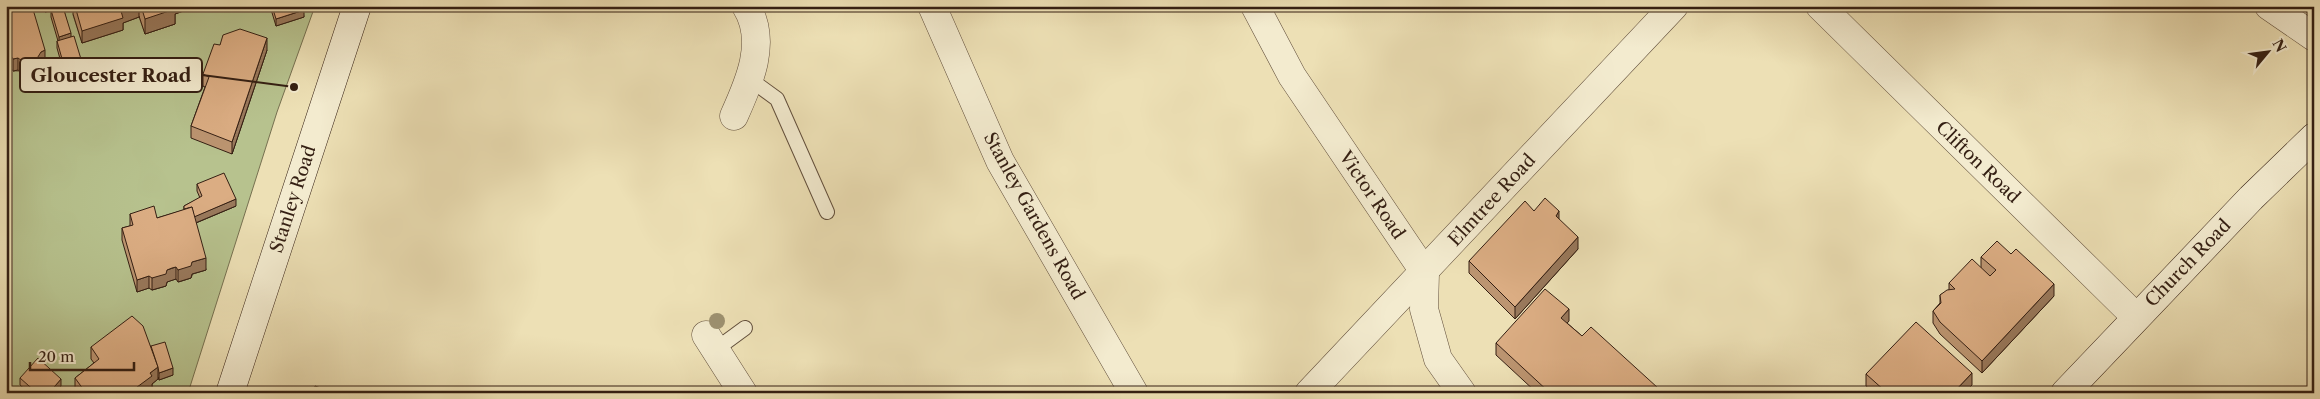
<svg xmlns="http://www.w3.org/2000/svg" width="2320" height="399" font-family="'Libre Caslon Text',serif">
<rect width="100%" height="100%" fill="#ede0b5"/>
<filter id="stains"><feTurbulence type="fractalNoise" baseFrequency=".004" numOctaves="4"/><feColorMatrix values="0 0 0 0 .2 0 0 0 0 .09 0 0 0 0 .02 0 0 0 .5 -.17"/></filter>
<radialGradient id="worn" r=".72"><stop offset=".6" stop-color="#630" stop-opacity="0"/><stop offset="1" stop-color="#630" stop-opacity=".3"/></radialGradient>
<!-- green -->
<path fill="#b7c28e" stroke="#767050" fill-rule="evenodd" d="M29 6H76L73 15 82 43 121 23 139 17 145 34 175 24 172 15 197 6H315L277 112 188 393H145L99 371 77 393H6V67L10 66 13 71 36 72 41 64 45 62ZM267 50 232 154 209 89 203 86ZM202 203 236 206 193 224 206 270 193 274 191 278 179 282 176 279 167 282 166 286 152 290 149 288Z"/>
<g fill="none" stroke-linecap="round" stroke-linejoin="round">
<!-- service casing -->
<g stroke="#624f3c" stroke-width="16">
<g id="service">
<path d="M751 80 777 99 827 212"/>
<path d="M715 350 745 328"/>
</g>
</g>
<!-- minor casing -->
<g stroke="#624f3c" stroke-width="29">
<g id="minor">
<path d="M932 6 1000 161 1134 393"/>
<path d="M1255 6 1292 76 1425 273 1424 309 1438 359 1462 393"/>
<path d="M1820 6 2136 317"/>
<path d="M734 116C749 83 768 41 746 6"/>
<path d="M706 335 743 393"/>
<path d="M1309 393 1674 6"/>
</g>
</g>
<!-- tertiary casing -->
<g stroke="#624f3c" stroke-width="29">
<path id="tertiary" d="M2269 6 2314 37"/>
</g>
<!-- secondary casing -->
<g stroke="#341f13" stroke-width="29">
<g id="secondary">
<path d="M230 393 357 6"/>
<path d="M2065 393 2251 198 2314 137"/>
</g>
</g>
<!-- service -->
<use href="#service" stroke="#f3ebcf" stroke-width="14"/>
<!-- minor -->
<use href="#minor" stroke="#f3ebcf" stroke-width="28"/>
<!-- tertiary -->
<use href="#tertiary" stroke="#f3ebcf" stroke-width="28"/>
<!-- secondary -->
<use href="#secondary" stroke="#f3ebcf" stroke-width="28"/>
</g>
<!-- trees -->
<circle fill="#9d9170" cx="717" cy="321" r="8"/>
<!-- wall -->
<g fill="#bc9571" stroke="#341f13">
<path d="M6 6 45 62 41 64 36 72 25 75 18 70 13 71 10 66Z"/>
<path d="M44 6H67L63 7 71 37 84 76 66 80 57 48V41H58L51 17V11L45 12Z"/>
<path d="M73 6H197L175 14V24L145 34 139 16V17L123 23V30L82 43 73 14Z"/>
<path d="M270 6H302L304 17 276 26Z"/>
<path d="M220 45 267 50 232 154 191 138V126L205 87 203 86V74Z"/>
<path d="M197 184 236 206 196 223 206 270 192 274 191 278 178 282 176 279 172 280 167 282 166 286 152 290 149 288 137 292 122 240V228L130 226V214L157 218 184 210V206L200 198 197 191Z"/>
<path d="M1534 211 1559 220 1578 249 1515 319 1469 273V261Z"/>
<path d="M1981 257 2054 296 1982 373 1940 334 1933 323V311L1940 303V295L1949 290V283L1981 268Z"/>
<path d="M1569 321 1567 323 1582 336 1658 393H1537L1496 355V343Z"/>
<path d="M151 346 173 375 159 380 158 377V379L152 384V388L145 393H77L75 390V378L94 363 91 359V347Z"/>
<path d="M1866 374 1972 385 1964 393H1874L1866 386Z"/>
<path d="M20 378 61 386 55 393H29L20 385Z"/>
</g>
<!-- shaded-wall -->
<g fill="#99795c" stroke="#341f13">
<path d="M45 6H67L45 12Z"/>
<path d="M136 6H139V17L123 23V30L82 43V31L121 11Z"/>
<path d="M172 6H197L175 14V24L145 34V19Z"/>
<path d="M304 10V17L276 26V19Z"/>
<path d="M71 33V40L59 44V37Z"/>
<path d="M267 38V50L232 154V142Z"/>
<path d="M45 50V62L41 64 36 72 25 75V63L41 52Z"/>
<path d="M10 54V66L6 67V55Z"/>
<path d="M18 58V70L13 71V59Z"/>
<path d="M84 69V76L66 80V73Z"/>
<path d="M236 199V206L193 224V217Z"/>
<path d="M1559 211V223L1556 216Z"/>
<path d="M1578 237V249L1515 319V307Z"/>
<path d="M206 258V270L192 274 191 278 178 282V270L192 262Z"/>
<path d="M176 267V279L167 282 166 286 152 290V278L167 270Z"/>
<path d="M149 276V288L137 292V280Z"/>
<path d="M2054 284V296L1982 373V361Z"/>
<path d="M1569 309V321L1561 330V318Z"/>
<path d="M158 367V379L152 384V388L145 393H129L150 373Z"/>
<path d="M173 368V375L159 380V373Z"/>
<path d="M1972 373V385L1964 393H1953Z"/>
<path d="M61 379V386L55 393H49Z"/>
<path d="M1658 388V393H1654Z"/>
</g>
<!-- building -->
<g fill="#dbad83" stroke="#341f13">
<path d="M6 6H32L45 50 41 52 36 60 25 63 18 58 13 59 10 54 6 55Z"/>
<path d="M75 6H136L121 11 123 18 82 31Z"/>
<path d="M141 6H174L175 9 145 19Z"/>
<path d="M272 6H302L304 10 276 19Z"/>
<path d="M63 7 71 33 59 37 51 10Z"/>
<path d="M240 29 267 38 232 142 191 126 209 77 203 74 214 44 220 45 223 35Z"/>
<path d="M74 36 84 69 66 73 57 41Z"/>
<path d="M224 173 236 199 194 217 192 207 184 209V206L202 196 197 184Z"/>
<path d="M1545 198 1559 211 1556 216 1578 237 1515 307 1469 261 1525 201 1534 211Z"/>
<path d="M154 206 157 218 192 207 206 258 192 262 191 266 178 270 176 267 172 268 167 270 166 274 152 278 149 276 137 280 122 228 133 225 130 214Z"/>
<path d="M1997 241 2011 254 2016 249 2054 284 1982 361 1940 322 1933 311 1941 303 1940 295 1947 290 1955 289 1949 283 1972 259 1990 276 1996 270 1981 257Z"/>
<path d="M1545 289 1569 309 1561 318 1582 336 1591 327 1658 388 1654 393H1550L1496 343Z"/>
<path d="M132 316 143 326 158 367 150 373 152 376 129 393H86L75 378 99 359 91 347Z"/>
<path d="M1916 322 1972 373 1953 393H1883L1885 391 1866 374Z"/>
<path d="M165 342 173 368 159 373 158 367 151 346Z"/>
<path d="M38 358 61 379 49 393H37L20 378Z"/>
<path d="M315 386 335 393H313Z"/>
</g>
<g text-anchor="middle" stroke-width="4" stroke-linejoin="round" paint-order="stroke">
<!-- street labels -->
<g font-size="18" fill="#341f13" stroke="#f3ebcf">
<text transform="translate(1978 162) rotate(44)" y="6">Clifton Road</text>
<text transform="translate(1372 195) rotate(56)" y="6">Victor Road</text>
<text transform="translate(293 199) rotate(-72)" y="6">Stanley Road</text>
<text transform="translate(1492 200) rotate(-47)" y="6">Elmtree Road</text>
<text transform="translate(1034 216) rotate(61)" y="6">Stanley Gardens Road</text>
<text transform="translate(2188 263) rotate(-46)" y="6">Church Road</text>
</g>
</g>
<!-- callouts -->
<path fill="none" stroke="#341f13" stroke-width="2" d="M294 87L202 75"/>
<circle fill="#341f13" stroke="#f3ebcf" stroke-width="2" cx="294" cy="87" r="5"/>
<rect fill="#f3ebcf" stroke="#341f13" stroke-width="2" x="20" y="58" width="182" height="34" rx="5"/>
<g font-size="19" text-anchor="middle" font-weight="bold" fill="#341f13">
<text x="111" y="82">Gloucester Road</text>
</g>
<!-- margin -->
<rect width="2320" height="399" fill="none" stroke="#ede0b5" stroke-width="25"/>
<rect x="8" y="8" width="2305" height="384" fill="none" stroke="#341f13" stroke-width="2.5"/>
<rect x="12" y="12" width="2295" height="374" fill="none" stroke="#341f13"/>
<!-- north arrow -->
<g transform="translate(2268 52) rotate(61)" stroke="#f3ebcf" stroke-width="4" paint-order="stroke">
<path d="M0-4L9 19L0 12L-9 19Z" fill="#341f13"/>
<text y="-8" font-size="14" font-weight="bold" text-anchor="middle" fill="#341f13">N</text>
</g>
<!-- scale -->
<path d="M30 362v8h104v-8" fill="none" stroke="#341f13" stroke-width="2.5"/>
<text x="38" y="362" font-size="15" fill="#341f13" stroke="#f3ebcf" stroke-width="4" paint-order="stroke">20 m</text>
<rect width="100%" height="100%" filter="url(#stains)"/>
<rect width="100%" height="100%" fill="url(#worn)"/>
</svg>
